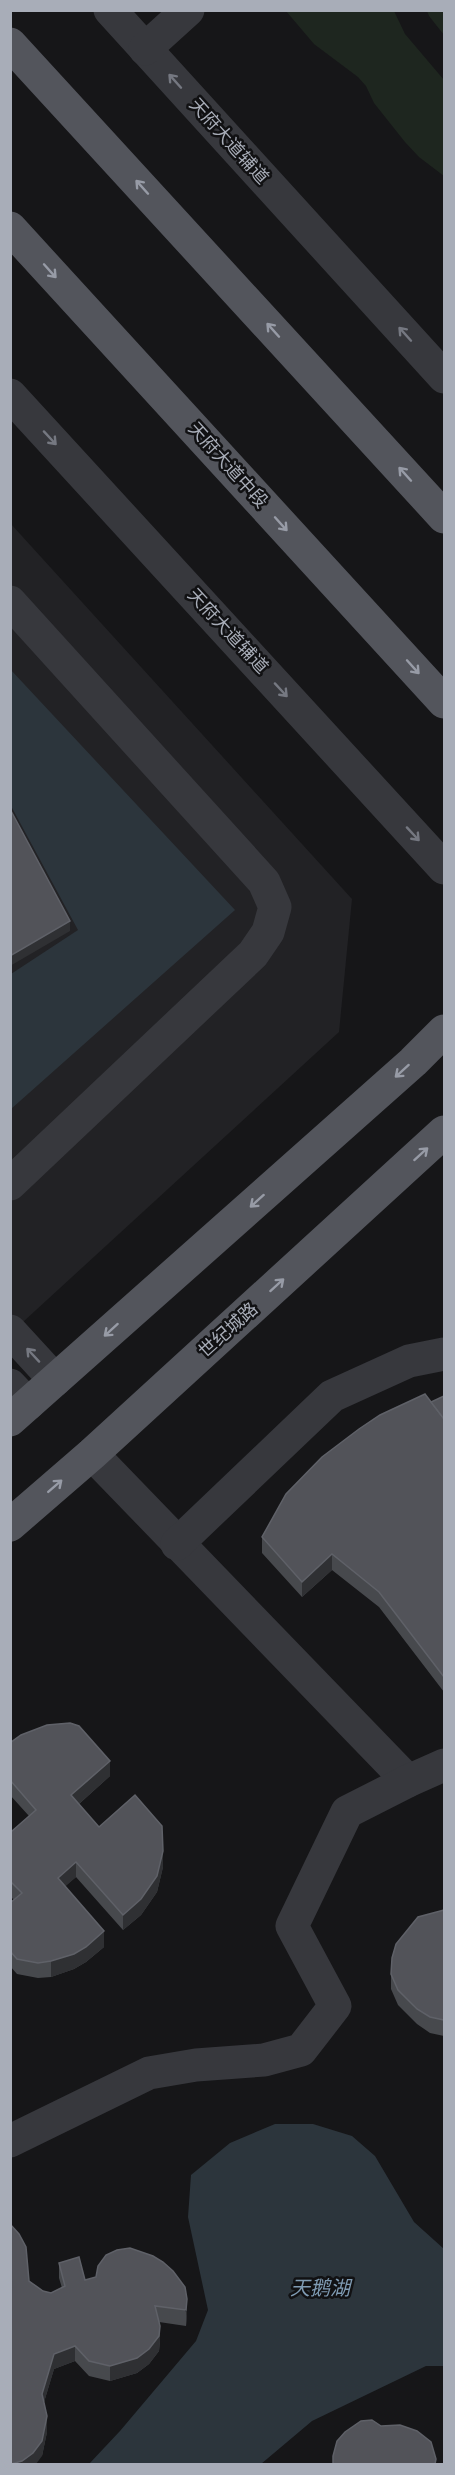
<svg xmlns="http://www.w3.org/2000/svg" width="455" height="2475" font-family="Rubik,'Noto Sans SC',sans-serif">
<rect width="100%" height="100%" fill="#161618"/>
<!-- built -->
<path fill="#222225" d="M11 524 352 899 339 1032 11 1333Z"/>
<!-- garden -->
<g fill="#1e261f">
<path d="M286 11H394L405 34 444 80V176L419 157 405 142 374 103 366 86 358 77 314 44Z"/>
<path d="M427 11H444V35L429 16Z"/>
</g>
<!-- water -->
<g fill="#2c353c">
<path d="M10 669 235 910 11 1109V974L78 930 11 806Z"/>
<path d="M275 2124H313L352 2136 375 2156 414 2222 444 2249V2366H426L312 2421 261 2464H89L120 2431 196 2341 208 2310 188 2217 191 2175 230 2143Z"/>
</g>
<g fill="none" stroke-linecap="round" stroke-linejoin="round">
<!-- minor -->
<g stroke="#37383d" stroke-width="33">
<path d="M110 10 444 377"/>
<path d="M145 49 188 10"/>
<path d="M10 395 444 868"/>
<path d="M10 602 264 882 275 907 268 932 253 954 10 1184"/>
<path d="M10 1331 55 1380"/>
<path d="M10 1385 28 1404"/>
<path d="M92 1454 408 1781"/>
<path d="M177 1544 332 1396 409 1361 444 1354"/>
<path d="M10 2141 149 2073 196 2065 264 2060 301 2050 335 2006 292 1926 347 1812 408 1781 444 1765"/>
</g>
<!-- major -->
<g stroke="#53555c" stroke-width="33">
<path d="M10 44 444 517"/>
<path d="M10 228 444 702"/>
<path d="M10 1420 413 1062 444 1031"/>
<path d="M10 1525 92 1454 444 1132"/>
</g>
</g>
<!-- wall -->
<g fill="#47494d">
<path d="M444 1396V1692L379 1607 332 1570 302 1597 262 1553V1537L431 1402Z"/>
<path d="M10 1743 110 1776 79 1804 99 1827 163 1867 157 1892 141 1915 123 1930 76 1877 65 1886 104 1947 86 1962 74 1969 51 1977 38 1978 17 1974 10 1966V1903L14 1900 10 1896V1829L12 1831 29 1816 10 1795Z"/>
<path d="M444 1910V2036L430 2033 417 2024 398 2005 391 1989V1974Z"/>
<path d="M163 2262 187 2314 186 2326 159 2322 160 2341 159 2351 149 2364 137 2373 110 2381 89 2376 75 2361 54 2369 44 2402 47 2432 42 2456 29 2281 43 2291 51 2293 62 2288 59 2278V2263L85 2280Z"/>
</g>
<!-- shaded-wall -->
<g fill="#2f3033">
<path d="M70 921V931L10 966V956Z"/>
<path d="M332 1554V1570L302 1597V1582Z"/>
<path d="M110 1761V1776L71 1811V1795Z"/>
<path d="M163 1851V1867L157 1892 141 1915 123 1930V1915Z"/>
<path d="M76 1862V1877L58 1893V1878Z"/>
<path d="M104 1931V1947L86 1962 74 1969 51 1977V1961Z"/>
<path d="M187 2299V2314L186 2326V2310Z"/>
<path d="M160 2326V2341L159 2351 149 2364 137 2373 110 2381V2366Z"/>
<path d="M75 2346V2361L54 2369 42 2409V2394L54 2354Z"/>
<path d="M47 2416V2432L42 2456 36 2464H11Z"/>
</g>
<!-- building -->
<g fill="#525359" stroke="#5f6168" stroke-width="1.5">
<path d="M10 809 70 921 10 956Z"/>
<path d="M425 1394 444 1419V1677L379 1592 332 1554 302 1582 262 1537 286 1494 322 1457 359 1429 380 1415Z"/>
<path d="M444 1396V1419L431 1402Z"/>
<path d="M70 1723 79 1726 110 1761 71 1795 99 1827 135 1795 162 1826 163 1851 157 1876 141 1899 123 1915 76 1862 58 1878 104 1931 86 1947 74 1954 51 1961 38 1963 17 1959 10 1951V1903L22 1893 10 1881V1829L12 1831 36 1810 10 1780V1743L21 1735 47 1725Z"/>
<path d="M444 1910V2020L430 2017 417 2009 398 1990 391 1974 392 1958 396 1944 418 1917Z"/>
<path d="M10 2224 19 2234 26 2247 29 2281 43 2291 51 2293 65 2286 59 2263 79 2257 85 2280 96 2277 98 2266 106 2255 117 2250 130 2248 153 2256 163 2262 173 2271 185 2287 187 2299 186 2310 155 2306 160 2326 159 2336 149 2349 137 2358 110 2366 89 2361 75 2346 54 2354 42 2394 47 2416 42 2441 33 2453 22 2461 11 2464Z"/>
<path d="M372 2420 381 2426 400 2425 417 2431 431 2442 436 2459 435 2464H333V2456L337 2441 345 2432 361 2421Z"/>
</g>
<!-- one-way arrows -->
<defs><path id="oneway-shaft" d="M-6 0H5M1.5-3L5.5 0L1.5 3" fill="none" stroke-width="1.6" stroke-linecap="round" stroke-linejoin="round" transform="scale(1.5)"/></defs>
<g stroke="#757881">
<use href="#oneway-shaft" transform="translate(175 81) rotate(-132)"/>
<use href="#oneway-shaft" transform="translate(405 334) rotate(-132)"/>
<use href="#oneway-shaft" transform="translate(50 438) rotate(47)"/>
<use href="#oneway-shaft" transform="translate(281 690) rotate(47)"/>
<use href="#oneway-shaft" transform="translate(413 834) rotate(47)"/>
<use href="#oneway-shaft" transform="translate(33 1355) rotate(-133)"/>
</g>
<g stroke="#979ba6">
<use href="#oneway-shaft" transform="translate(142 187) rotate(-132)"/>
<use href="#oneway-shaft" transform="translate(50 271) rotate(48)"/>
<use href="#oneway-shaft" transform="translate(273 330) rotate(-132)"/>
<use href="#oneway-shaft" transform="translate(405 474) rotate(-132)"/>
<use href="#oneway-shaft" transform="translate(281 524) rotate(48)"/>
<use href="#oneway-shaft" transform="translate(413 667) rotate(48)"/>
<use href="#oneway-shaft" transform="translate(402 1071) rotate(138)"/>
<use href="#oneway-shaft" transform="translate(421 1154) rotate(-42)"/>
<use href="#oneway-shaft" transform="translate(257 1201) rotate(138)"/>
<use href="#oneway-shaft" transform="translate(277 1285) rotate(-42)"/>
<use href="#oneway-shaft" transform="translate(111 1330) rotate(138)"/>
<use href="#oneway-shaft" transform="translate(55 1486) rotate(-41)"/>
</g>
<g text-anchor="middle" stroke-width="5" stroke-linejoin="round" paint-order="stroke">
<!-- street labels -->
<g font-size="18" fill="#a8adb8" stroke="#111113">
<text transform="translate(229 141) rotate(48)" y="6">天府大道辅道</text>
<text transform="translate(228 465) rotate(48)" y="6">天府大道中段</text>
<text transform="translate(228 631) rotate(47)" y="6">天府大道辅道</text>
<text transform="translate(228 1330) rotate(-42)" y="6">世纪城路</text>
</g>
<!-- water labels -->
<g font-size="20" font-style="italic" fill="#7f9bb3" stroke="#111113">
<text x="320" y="2295">天鹅湖</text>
</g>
</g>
<!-- border -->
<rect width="455" height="2475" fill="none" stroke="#a8adb8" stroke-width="24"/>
</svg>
